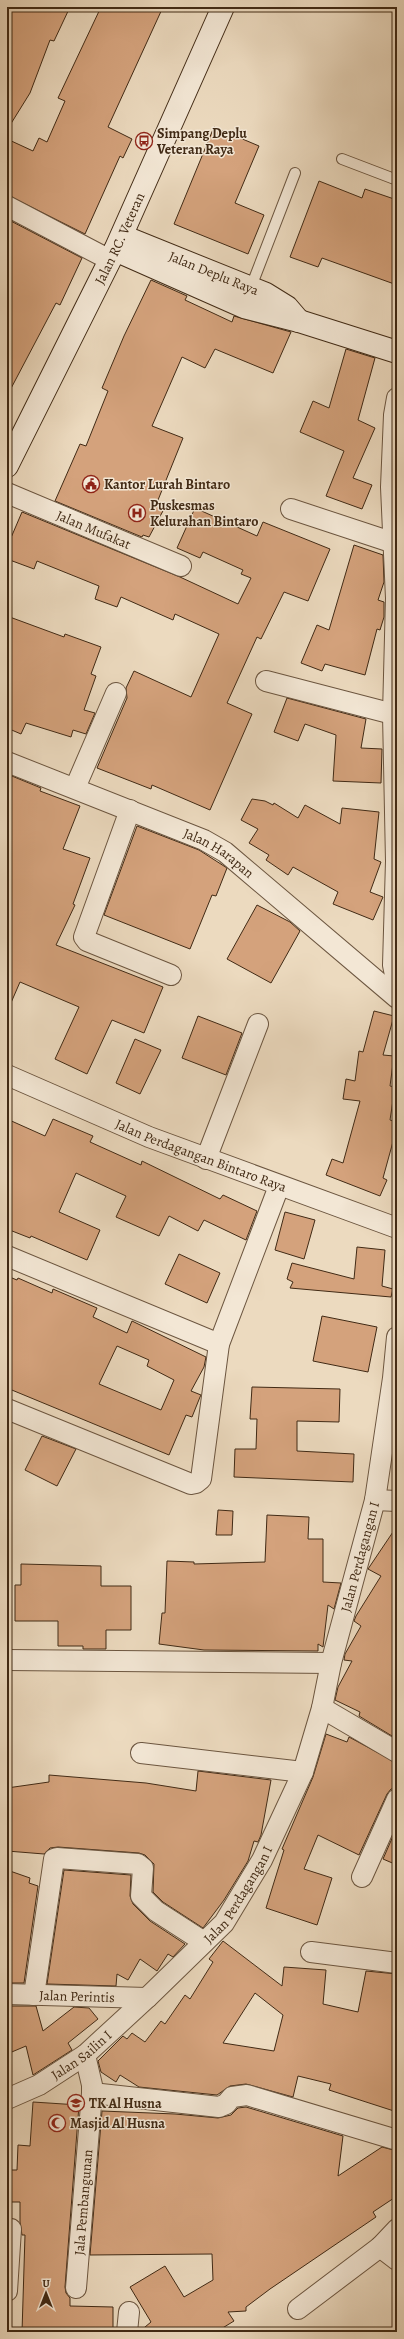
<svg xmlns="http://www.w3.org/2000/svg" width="404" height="2339" font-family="Alegreya,serif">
<rect width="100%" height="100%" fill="#ecdabf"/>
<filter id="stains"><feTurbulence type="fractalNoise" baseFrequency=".005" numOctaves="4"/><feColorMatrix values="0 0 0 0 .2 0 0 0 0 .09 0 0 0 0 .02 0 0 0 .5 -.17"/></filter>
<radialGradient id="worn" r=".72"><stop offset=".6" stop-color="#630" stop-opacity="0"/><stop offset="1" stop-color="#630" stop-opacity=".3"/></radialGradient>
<!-- building -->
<g fill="#d4a27c" stroke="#412a15" fill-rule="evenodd">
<path d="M7 7H70L54 41 50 40 30 93 7 130Z"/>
<path d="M101 7H163L108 127 132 139 123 158 120 156 85 234 7 195V139L33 151 39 138 47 142 65 101 58 98Z"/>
<path d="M214 127 259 146 235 203 264 215 248 254 174 224Z"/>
<path d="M319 181 362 198 365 189 397 200V285L322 258 318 267 290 257Z"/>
<path d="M7 219 82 258 60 305 56 303 7 396Z"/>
<path d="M151 280 187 296 185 300 232 322 234 316 291 332 273 373 215 349 205 368 182 357 152 426 183 438 156 505 164 509 149 537 143 535 142 537 55 501 80 444 86 446 108 391 102 388 124 336Z"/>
<path d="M346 349 375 358 358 420 375 428 353 478 372 485 362 509 326 496 344 451 300 432 313 401 329 408Z"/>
<path d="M195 508 257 536 263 522 330 549 308 601 284 592 261 639 257 637 227 703 252 714 210 810 152 785 151 789 97 768 127 698 126 688 134 671 191 697 219 634 175 614 173 620 121 597 117 607 95 599 99 586 37 561 34 569 7 559V547L22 512 180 577 238 604 251 578 241 574 243 570 203 552 200 558 177 548Z"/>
<path d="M354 545 383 555 384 582 378 600 384 602V617L380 630 377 629 365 675 325 664 322 671 301 663 317 625 329 630Z"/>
<path d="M7 616 64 637 65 634 101 647 91 674 96 676 84 710 95 713 86 734 73 730 71 737 26 723 21 734 7 728Z"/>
<path d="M287 698 366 719 361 748 382 749 381 783 333 781 336 735 305 724 298 741 274 732Z"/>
<path d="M7 774 41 788 40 791 80 806 63 849 90 858 73 904 75 905 56 945 163 987 144 1033 112 1020 87 1074 55 1059 79 1007 20 982 7 1012Z"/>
<path d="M252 799 265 801 273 805 274 803 298 818 305 805 340 824 342 808 379 812 374 859 381 862 370 892 383 897 373 920 333 904 338 892 293 867 288 875 266 860 269 855 249 843 258 829 241 820Z"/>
<path d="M137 826 199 850 227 868 216 896 212 895 190 949 104 915Z"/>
<path d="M257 905 290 922 300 931 271 983 227 959Z"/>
<path d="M374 1011 394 1016 383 1055 394 1056 390 1086 395 1087 390 1120 397 1122V1127L383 1178 387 1180 380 1196 326 1175 332 1159 343 1163 360 1101 343 1099 346 1079 355 1081 359 1051 363 1052Z"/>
<path d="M198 1016 242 1033 226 1075 182 1058Z"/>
<path d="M135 1039 161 1050 140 1094 116 1083Z"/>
<path d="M7 1119 45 1136 53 1119 93 1136 90 1142 141 1165 142 1161 220 1199 223 1195 257 1211 246 1240 204 1220 198 1231 169 1216 159 1236 116 1217 126 1196 76 1173 59 1212 100 1230 87 1260 31 1236 30 1238 7 1229Z"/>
<path d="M285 1212 315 1220 304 1259 275 1250Z"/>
<path d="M357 1247 385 1250 382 1286 393 1289 391 1297 290 1288 293 1282 287 1279 292 1263 354 1279Z"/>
<path d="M179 1254 220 1273 207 1303 165 1284Z"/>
<path d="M7 1276 17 1280 18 1278 52 1293 53 1289 97 1308 93 1317 127 1333 132 1321 206 1357 204 1367 191 1391 201 1395 200 1397 192 1417 186 1415 169 1455 7 1388ZM117 1346 149 1360 147 1366 174 1380 161 1410 99 1384Z"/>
<path d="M322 1316 377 1327 368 1372 313 1361Z"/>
<path d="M252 1387 340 1389 339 1422 297 1421V1451L354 1454 353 1482 234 1477 235 1449H256L257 1419H250Z"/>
<path d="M42 1436 76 1449 57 1486 25 1470Z"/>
<path d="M218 1510 233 1511 232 1535H216Z"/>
<path d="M267 1515 309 1517 308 1539H323V1582L341 1583 334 1609 328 1605 323 1647 318 1644V1651L204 1650 159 1644 162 1613H165L167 1561 194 1562V1564L265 1562Z"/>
<path d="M397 1526V1739L359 1716 360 1712 335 1700 338 1687 352 1661 344 1660 345 1654 361 1626 354 1621 356 1616 381 1576 368 1569Z"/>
<path d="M21 1564 101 1566V1586H131V1630H106V1649H83V1646H58V1621H15V1585H21Z"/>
<path d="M326 1734 347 1742 349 1737 397 1763V1788L391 1789 387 1794 359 1855 318 1835 304 1869 332 1878 317 1925 266 1908 284 1850 282 1849 313 1777Z"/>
<path d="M198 1771 271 1780 261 1835 258 1842 254 1841 248 1861 224 1900 203 1928 163 1902 153 1892 154 1864 145 1855 139 1853 58 1847 50 1848 44 1854 7 1851V1788L49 1782V1775L146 1783 196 1791Z"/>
<path d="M397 1827V1865L383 1859Z"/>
<path d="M7 1870 30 1878 29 1883 38 1886 24 1983H7Z"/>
<path d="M64 1870 131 1875 130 1896 133 1904 150 1921 185 1944 173 1957 168 1954 157 1971 140 1959 128 1980 117 1974 116 1986 47 1984Z"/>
<path d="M223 1941 282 1986 284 1967 326 1970 323 2004 358 2012 366 1971 397 1974V2112L329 2090 331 2084 298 2076 293 2097 246 2084 230 2086 217 2095 139 2087 120 2075 116 2082 101 2072 98 2061 123 2036 127 2039 132 2033 145 2042 161 2021 165 2024 185 1995 190 1999 213 1962 209 1959ZM255 1993 283 2015 274 2051 223 2043Z"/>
<path d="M7 2006H36L43 2031 74 2007 89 2008 98 2019 68 2043 72 2050 33 2075 26 2046 7 2054Z"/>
<path d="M33 2102 79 2105 65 2287 66 2293 70 2298V2306L113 2307V2332H22L25 2235H22L20 2222V2202H7V2170H17L18 2145 30 2146Z"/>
<path d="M246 2107 343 2136 338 2176 382 2147 397 2151V2196L373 2212 376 2217 270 2289 246 2307V2311L228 2312 234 2321 216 2332H139L151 2322 130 2287 165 2266 184 2297 213 2280 212 2254 90 2255 102 2111 175 2114 218 2118 231 2115 238 2108Z"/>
</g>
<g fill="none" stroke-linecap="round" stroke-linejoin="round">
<!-- lane casing -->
<g stroke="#6c5640" stroke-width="12">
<g id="lane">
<path d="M342 159 397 180"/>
<path d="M251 287 295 173"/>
</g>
</g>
<!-- street casing -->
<g stroke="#6c5640" stroke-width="22">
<g id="street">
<path d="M7 206 110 260"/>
<path d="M397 398 394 415 391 487 396 598 393 714 396 861 393 965 397 985"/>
<path id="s1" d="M7 493 181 566"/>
<path d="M291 509 394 543"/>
<path d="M266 681 393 714"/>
<path id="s2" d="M7 762 204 840 225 852 397 998"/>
<path d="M75 788 116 693"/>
<path d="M130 810 84 937 87 941 171 975"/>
<path id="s3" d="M7 1075 149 1137 397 1228"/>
<path d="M206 1159 258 1024"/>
<path d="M7 1256 219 1344"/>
<path d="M7 1409 191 1484 196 1483 201 1479 219 1344 279 1186"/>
<path d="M375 1500 397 1501"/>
<path d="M7 1660 331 1663"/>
<path d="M322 1708 397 1752"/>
<path d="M141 1753 303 1772"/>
<path d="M362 1877 397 1799"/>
<path d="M311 1952 397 1963"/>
<path id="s4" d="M7 1994 147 1998"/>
<path d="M34 1995 54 1859 57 1858 138 1864 143 1868 141 1896 156 1911 204 1942"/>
<path d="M92 2093 219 2107 226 2104 232 2097 247 2095 397 2140"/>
<path id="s5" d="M7 2099 39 2085 85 2055 147 1998 224 1923 262 1860 303 1772 322 1708 331 1663 375 1500 393 1378 397 1337"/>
<path d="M380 2247 397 2260"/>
<path id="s6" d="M76 2288 92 2093V2085L85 2055"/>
<path d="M7 2291 11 2229"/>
<path d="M298 2309 380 2247 397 2229"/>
<path d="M127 2332 129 2312"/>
</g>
</g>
<!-- secondary casing -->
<g stroke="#412a15" stroke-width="24">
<g id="secondary">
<path id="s7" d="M122 236 266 294 287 307 299 321"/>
<path d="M115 250 244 307 299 321 397 352"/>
<path id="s8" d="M7 466 115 250 223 7"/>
</g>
</g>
<!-- lane -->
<use href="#lane" stroke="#f3e7d5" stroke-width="10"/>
<!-- street -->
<use href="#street" stroke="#f3e7d5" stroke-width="20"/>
<!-- secondary -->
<use href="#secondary" stroke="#f3e7d5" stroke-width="22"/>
</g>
<!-- icons -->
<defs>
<g id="bus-ring" transform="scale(0.9)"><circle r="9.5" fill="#f3e7d5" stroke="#8f2418" stroke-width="1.5"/><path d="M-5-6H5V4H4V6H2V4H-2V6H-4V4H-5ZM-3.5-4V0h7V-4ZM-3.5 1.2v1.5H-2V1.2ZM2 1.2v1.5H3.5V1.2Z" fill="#8f2418"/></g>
<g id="civic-ring" transform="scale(0.9)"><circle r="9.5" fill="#f3e7d5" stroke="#8f2418" stroke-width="1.5"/><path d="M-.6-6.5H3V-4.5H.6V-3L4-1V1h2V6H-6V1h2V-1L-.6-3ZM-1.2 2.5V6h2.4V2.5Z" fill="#8f2418"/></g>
<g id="hospital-ring" transform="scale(0.9)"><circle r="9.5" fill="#f3e7d5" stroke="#8f2418" stroke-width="1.5"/><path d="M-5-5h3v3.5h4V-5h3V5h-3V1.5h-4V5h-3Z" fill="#8f2418"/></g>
<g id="school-ring" transform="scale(0.9)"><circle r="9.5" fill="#f3e7d5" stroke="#8f2418" stroke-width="1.5"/><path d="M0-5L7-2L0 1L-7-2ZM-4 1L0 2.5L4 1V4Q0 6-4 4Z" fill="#8f2418"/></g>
<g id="mosque-ring" transform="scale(0.9)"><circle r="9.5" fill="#f3e7d5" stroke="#8f2418" stroke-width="1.5"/><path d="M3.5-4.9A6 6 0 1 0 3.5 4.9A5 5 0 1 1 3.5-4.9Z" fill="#8f2418"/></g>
</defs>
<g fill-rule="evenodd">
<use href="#bus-ring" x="144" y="141"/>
<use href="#civic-ring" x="91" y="484"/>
<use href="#hospital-ring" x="137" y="513"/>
<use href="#school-ring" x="76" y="2103"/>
<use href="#mosque-ring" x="57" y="2123"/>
</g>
<g text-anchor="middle" stroke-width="3" stroke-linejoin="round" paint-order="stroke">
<!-- poi labels -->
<g font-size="14" font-weight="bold" fill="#412a15" stroke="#f3e7d5" text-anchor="start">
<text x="157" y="138">Simpang Deplu<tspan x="157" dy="16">Veteran Raya</tspan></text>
<text x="104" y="489">Kantor Lurah Bintaro</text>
<text x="150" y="510">Puskesmas<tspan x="150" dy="16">Kelurahan Bintaro</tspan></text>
<text x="89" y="2108">TK Al Husna</text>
<text x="70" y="2128">Masjid Al Husna</text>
</g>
<!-- street labels -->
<g font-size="14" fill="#412a15" stroke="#f3e7d5">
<text dy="5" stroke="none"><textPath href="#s8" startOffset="254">Jalan RC. Veteran</textPath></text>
<text dy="5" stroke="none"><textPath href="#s7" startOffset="99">Jalan Deplu Raya</textPath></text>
<text dy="5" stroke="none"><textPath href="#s1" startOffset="94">Jalan Mufakat</textPath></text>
<text dy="5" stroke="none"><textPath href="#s2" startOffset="231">Jalan Harapan</textPath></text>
<text dy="5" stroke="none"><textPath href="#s3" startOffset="210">Jalan Perdagangan Bintaro Raya</textPath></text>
<text dy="5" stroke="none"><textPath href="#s5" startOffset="675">Jalan Perdagangan I</textPath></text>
<text dy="5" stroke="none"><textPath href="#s5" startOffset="313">Jalan Perdagangan I</textPath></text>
<text dy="5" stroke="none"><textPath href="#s4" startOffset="70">Jalan Perintis</textPath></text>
<text dy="5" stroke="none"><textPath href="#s5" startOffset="87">Jalan Sailin I</textPath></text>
<text dy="5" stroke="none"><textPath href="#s6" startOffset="86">Jala Pembangunan</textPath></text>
</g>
</g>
<!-- margin -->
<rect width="404" height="2339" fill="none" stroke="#ecdabf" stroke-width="24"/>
<rect x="8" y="8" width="388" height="2323" fill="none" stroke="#412a15" stroke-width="2"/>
<rect x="12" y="12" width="380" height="2315" fill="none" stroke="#412a15"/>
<!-- north arrow -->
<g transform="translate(46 2293)" stroke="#f3e7d5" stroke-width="3" paint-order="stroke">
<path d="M0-3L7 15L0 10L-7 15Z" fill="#412a15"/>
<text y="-6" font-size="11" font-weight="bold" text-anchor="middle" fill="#412a15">U</text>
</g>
<rect width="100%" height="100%" filter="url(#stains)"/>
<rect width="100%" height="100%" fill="url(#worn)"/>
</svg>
